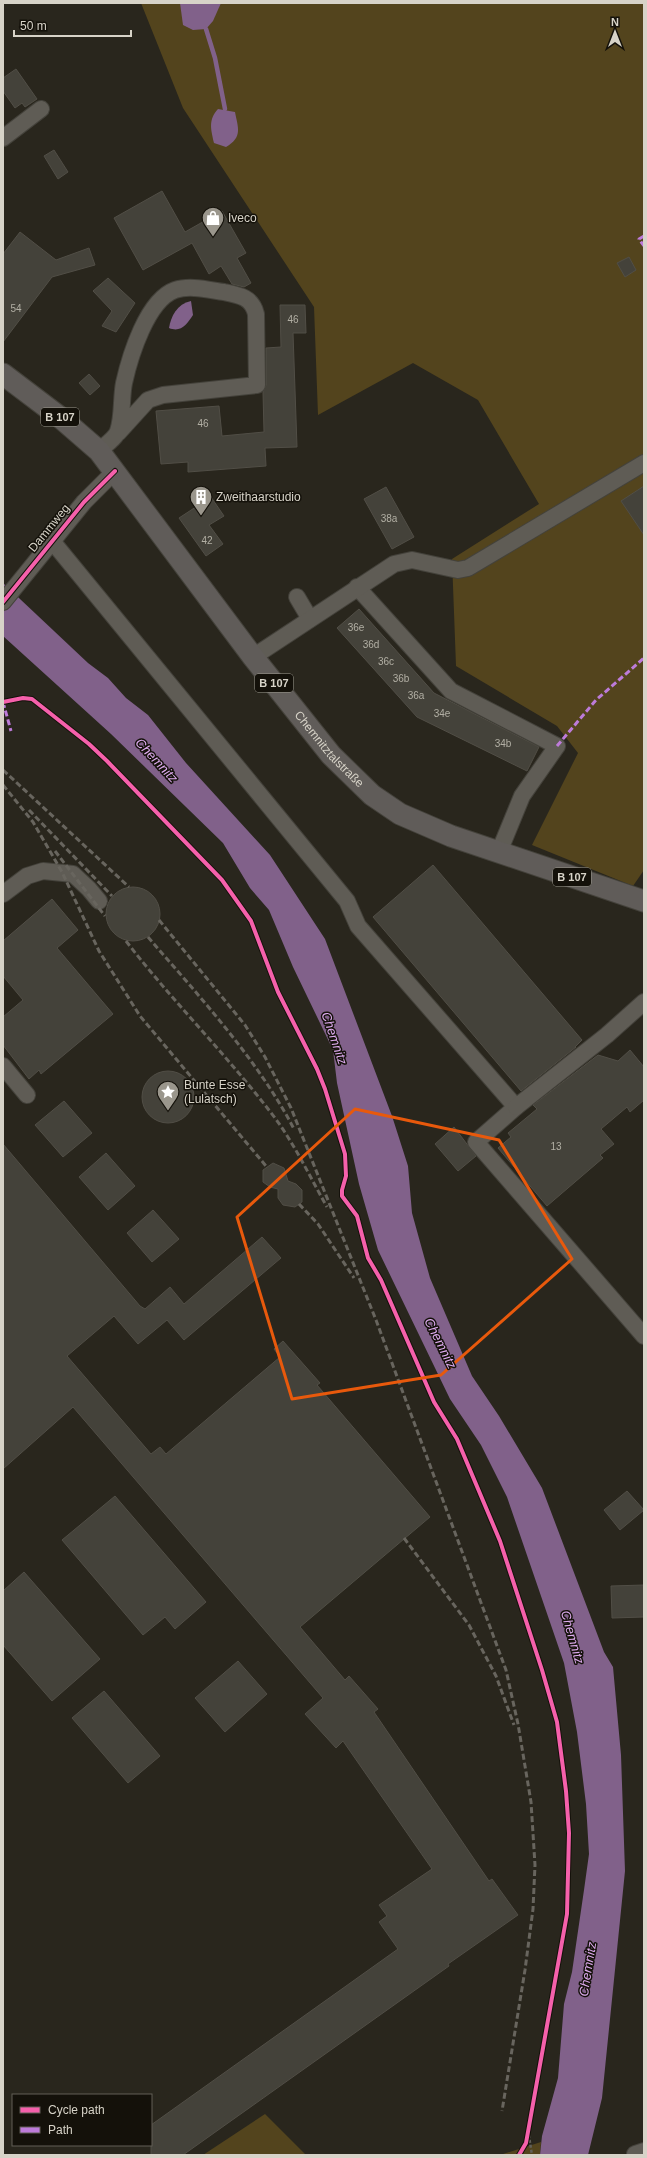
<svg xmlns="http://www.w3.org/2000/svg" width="647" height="2158" font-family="Helvetica,sans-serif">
<rect width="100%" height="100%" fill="#29261d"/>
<!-- green -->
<g fill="#53441d">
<path d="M141 3H644V870L633 886 532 845 578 753 557 726 456 666 452 559 539 504 478 400 413 363 318 415 314 307 183 108Z"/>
<path d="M265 2114 306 2155H203Z"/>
<path d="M541 2142 540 2155H500Z"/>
</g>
<!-- water -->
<g fill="#81618a">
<path d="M180 3H221L213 21 206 29 193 30 183 25Z"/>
<path d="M218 109 235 112C238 128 243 137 226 147L214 143C211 129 208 120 218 109Z"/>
<path d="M191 301 193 315C187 324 181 333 169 328 171 316 177 304 191 301Z"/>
<path d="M3 583 88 663 108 678 126 698 148 715 186 763 270 855 325 939 392 1116 408 1166 412 1213 430 1278 472 1376 499 1416 542 1488 604 1652 613 1667 621 1755 625 1871 602 2098 588 2155H540L542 2136 558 2078 564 2004 572 1972 584 1890 589 1854 586 1804 577 1732 564 1663 507 1497 481 1445 450 1399 378 1250 359 1184 337 1083 333 1050 293 967 269 910 250 888 223 843 111 734 3 636Z"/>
</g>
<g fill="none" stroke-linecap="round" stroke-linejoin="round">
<!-- stream -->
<path stroke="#81618a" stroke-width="4.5" d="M206 29 215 58 225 109"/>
</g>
<!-- building -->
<g fill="#44423a" stroke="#514e46">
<path d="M16 69 37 99 25 107 22 103 15 108 3 91V78Z"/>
<path d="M54 150 68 172 58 179 44 156Z"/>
<path d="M162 191 185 232 222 211 246 253 237 258 251 283 244 287 232 284 221 266 209 274 192 243 143 270 114 218Z"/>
<path d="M20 232 56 260 89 248 95 265 52 277 3 342V254Z"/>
<path d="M629 257 636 270 625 277 617 263Z"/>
<path d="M108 278 135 303 116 332 102 326 112 311 93 291Z"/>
<path d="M280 305H305L306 333H293L297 447 265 448 266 466 188 472V462L161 464 156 411 219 406 222 436 264 432 263 392 266 385V348L281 347Z"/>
<path d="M89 374 100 386 90 395 79 383Z"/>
<path d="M644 486V535L621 501Z"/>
<path d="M386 487 414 537 392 549 364 499Z"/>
<path d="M211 497 224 516 209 525 223 544 206 556 179 518Z"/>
<path d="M359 609 434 693 539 747 527 771 417 717 337 628Z"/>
<path d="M433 865 582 1040 575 1047H576L521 1091 373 917Z"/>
<circle cx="133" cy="914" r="27"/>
<path d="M52 899 78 930 57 948 113 1014 41 1074 39 1070 29 1079 3 1045V1017L23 1000 3 976V941Z"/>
<path d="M630 1050 644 1067V1100L630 1112 627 1107 601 1129 614 1144 600 1155 603 1158 547 1206 498 1148 511 1137 508 1133 537 1109 533 1105 598 1055 618 1061Z"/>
<circle cx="168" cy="1097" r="26"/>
<path d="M64 1101 92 1133 63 1157 35 1125Z"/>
<path d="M454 1127 476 1156 458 1171 435 1144Z"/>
<path d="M3 1144 140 1306 145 1309 170 1287 184 1304 262 1237 281 1258 184 1340 167 1320 138 1344 114 1316 67 1356 151 1454 160 1447 166 1454 280 1357 274 1349 283 1341 320 1383 317 1385 430 1517 300 1627 345 1680 349 1676 378 1709 374 1712 489 1881 492 1879 518 1915 448 1964 449 1966 183 2155H151V2125L398 1949 379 1922 387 1916 379 1905 432 1869 343 1741 336 1748 305 1714 323 1698 73 1407 3 1469Z"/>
<path d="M106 1153 135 1186 108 1210 79 1177Z"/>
<path d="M273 1163 284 1168 288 1181 296 1184 302 1190V1202L295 1207 283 1205 278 1198V1189L270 1187 263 1182V1170Z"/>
<path d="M153 1210 179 1239 152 1262 127 1233Z"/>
<path d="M627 1491 644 1510 620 1530 604 1510Z"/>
<path d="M115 1496 206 1602 175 1629 165 1617 143 1635 62 1540Z"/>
<path d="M24 1572 100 1659 52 1701 3 1645V1591Z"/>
<path d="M644 1585V1617L612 1618 611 1586Z"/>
<path d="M238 1661 267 1694 225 1732 195 1698Z"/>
<path d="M104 1691 160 1756 128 1783 72 1718Z"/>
</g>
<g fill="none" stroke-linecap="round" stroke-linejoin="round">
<!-- minor casing -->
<g stroke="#44423b" stroke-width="18">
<g id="minor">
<path d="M3 138 41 109"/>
<path d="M99 451C104 446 116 438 118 431 123 417 121 398 124 383 130 356 147 300 175 290 190 285 209 290 224 292 239 295 252 297 256 314L257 385 163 395 148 400 118 433"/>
<path d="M52 541 347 901 358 926 516 1107 476 1142 644 1336"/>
<path d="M357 587 451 691 557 746 522 796 499 852"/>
<path d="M297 597 310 619"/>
<path d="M3 602 84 502 115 471"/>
<path d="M253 657 394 564 412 560 458 570 468 568 644 463"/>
<path d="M3 894 27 876 43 871 73 874 89 889 99 901"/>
<path d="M3 1066 27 1095"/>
<path d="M516 1107 607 1035 644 1002"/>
<path d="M635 2154 644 2151"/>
</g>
</g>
<!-- major casing -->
<g stroke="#44423b" stroke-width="23">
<g id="major">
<path id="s1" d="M3 374 61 418 99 451 253 657 331 755 372 795 400 814 451 836 644 901"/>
</g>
</g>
<!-- path -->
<path stroke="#626059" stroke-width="2.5" stroke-dasharray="3 2" stroke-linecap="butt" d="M528 2130 532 2155"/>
<!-- minor -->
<use href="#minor" stroke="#5f5c55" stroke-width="16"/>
<!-- major -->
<use href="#major" stroke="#605c59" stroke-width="21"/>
<!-- rail -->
<g stroke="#68655e" stroke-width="3" stroke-dasharray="6 3" stroke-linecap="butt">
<path d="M3 770 129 887"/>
<path d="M3 785 33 822 62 872 99 951 140 1016 266 1166"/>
<path d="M29 810 112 896"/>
<path d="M55 851 105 916"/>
<path d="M159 920 245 1025 265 1057 291 1108 376 1320 506 1670 518 1724 531 1802 535 1865 533 1909 525 1970 502 2111"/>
<path d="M148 937C199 996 258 1060 294 1129"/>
<path d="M126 941C173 1002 228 1056 275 1118 295 1145 310 1177 327 1207"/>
<path d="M299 1204 318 1224 354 1278"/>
<path d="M404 1538 469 1625 496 1676 514 1725"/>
</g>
<!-- quiet -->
<g stroke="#bd7bd9" stroke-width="3" stroke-dasharray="6 3" stroke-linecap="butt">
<path d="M644 236 639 239 644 246"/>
<path d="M3 702 11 731"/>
<path d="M557 746 596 700 644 658"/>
</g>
<!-- cycleway casing -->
<g stroke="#14110a" stroke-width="6">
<g id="cycleway">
<path d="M3 602 84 502 115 471"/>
<path d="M3 702 23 698 32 699 89 744 107 761 222 880 251 921 278 992 317 1069 325 1089 345 1154 346 1176 342 1190V1196L357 1216 368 1258 381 1280 434 1402 457 1439 500 1541 542 1670 557 1722 566 1791 569 1833 567 1914 526 2143 519 2155"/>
</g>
</g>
<!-- cycleway -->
<use href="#cycleway" stroke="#f560ab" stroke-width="4"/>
</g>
<!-- marked area -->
<path fill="none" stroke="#e8590c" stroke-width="3" stroke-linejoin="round" d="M355 1109 499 1140 572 1259 441 1375 292 1399 237 1217Z"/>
<!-- icons -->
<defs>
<g id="shop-pin" transform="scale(1.15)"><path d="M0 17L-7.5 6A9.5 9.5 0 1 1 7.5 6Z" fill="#9a968c" stroke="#14110a"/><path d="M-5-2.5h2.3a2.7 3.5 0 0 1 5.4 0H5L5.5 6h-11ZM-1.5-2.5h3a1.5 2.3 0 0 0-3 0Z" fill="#fff"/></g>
<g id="building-pin" transform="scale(1.15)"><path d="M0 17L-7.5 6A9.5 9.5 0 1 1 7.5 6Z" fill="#9a968c" stroke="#14110a"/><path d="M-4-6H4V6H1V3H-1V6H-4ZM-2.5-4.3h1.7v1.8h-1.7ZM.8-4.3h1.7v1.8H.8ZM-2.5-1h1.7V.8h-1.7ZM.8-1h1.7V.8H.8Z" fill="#fff"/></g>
<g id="sight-pin" transform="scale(1.15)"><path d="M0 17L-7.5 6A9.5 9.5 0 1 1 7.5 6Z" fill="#9a968c" stroke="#14110a"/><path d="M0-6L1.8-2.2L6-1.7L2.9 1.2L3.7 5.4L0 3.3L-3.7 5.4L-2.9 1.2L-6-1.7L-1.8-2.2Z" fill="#fff"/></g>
</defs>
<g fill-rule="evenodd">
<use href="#shop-pin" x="213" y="218"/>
<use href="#building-pin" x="201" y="497"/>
<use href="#sight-pin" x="168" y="1092"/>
</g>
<g text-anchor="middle" stroke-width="3" stroke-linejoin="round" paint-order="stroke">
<!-- number labels -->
<g font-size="10" fill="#b2afa4">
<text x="16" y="312">54</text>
<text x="293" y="323">46</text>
<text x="203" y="427">46</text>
<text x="389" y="522">38a</text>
<text x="207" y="544">42</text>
<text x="356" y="631">36e</text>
<text x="371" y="648">36d</text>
<text x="386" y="665">36c</text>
<text x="401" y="682">36b</text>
<text x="416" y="699">36a</text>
<text x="442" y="717">34e</text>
<text x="503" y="747">34b</text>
<text x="556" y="1150">13</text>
</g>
<!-- shield labels -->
<g fill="#14110a" stroke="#9c998f" stroke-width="1">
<rect x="41" y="408" width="38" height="18" rx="3"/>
<rect x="255" y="674" width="38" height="18" rx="3"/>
<rect x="553" y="868" width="38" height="18" rx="3"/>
</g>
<g font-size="11" font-weight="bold" fill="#d7d3c8">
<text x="60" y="421">B 107</text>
<text x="274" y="687">B 107</text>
<text x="572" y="881">B 107</text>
</g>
<!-- poi labels -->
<g font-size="12" fill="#d7d3c8" stroke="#14110a" text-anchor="start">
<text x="228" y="222">Iveco</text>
<text x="216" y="501">Zweithaarstudio</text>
<text x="184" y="1089">Bunte Esse<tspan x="184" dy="14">(Lulatsch)</tspan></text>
</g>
<!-- street labels -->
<g font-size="12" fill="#d7d3c8" stroke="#14110a">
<text transform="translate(49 528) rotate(-51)" y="4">Dammweg</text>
<text dy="4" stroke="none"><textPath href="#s1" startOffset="500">Chemnitztalstraße</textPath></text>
</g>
<!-- water labels -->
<g font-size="13" font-style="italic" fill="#dfacf0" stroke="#14110a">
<text transform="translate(157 760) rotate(47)" y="5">Chemnitz</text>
<text transform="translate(335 1038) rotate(71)" y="5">Chemnitz</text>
<text transform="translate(441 1343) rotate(63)" y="5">Chemnitz</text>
<text transform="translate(573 1637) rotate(74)" y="5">Chemnitz</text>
<text transform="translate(587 1969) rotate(-81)" y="5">Chemnitz</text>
</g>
</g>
<!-- border -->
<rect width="647" height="2158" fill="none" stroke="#d7d3c8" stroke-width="8"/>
<!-- legend -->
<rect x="12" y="2094" width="140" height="52" fill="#14110a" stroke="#625f56"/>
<rect x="20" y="2107" width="20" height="6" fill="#f560ab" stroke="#625f56"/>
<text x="48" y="2114" font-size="12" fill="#d7d3c8">Cycle path</text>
<rect x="20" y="2127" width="20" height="6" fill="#bd7bd9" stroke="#625f56"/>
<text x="48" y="2134" font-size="12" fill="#d7d3c8">Path</text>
<!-- north arrow -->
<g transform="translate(615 32)" stroke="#14110a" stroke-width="3" paint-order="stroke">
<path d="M0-3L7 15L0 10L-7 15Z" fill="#d7d3c8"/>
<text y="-6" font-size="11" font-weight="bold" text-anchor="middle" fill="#d7d3c8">N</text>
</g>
<!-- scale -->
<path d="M14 30v6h117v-6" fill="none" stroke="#d7d3c8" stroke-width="2"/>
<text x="20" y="30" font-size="12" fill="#d7d3c8" stroke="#14110a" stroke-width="3" paint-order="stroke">50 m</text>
</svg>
